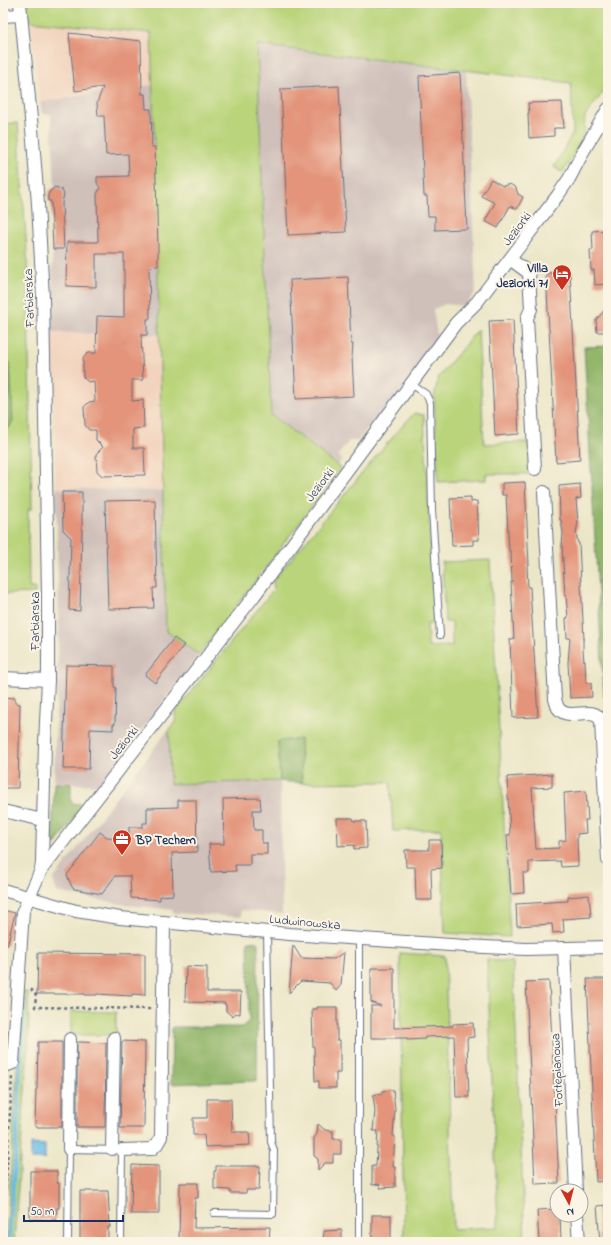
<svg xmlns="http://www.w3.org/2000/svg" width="611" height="1245" font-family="'Indie Flower',sans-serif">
<rect width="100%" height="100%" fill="#fcf5e5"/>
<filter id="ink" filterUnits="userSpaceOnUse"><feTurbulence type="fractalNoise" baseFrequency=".025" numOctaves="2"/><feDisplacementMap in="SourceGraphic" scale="8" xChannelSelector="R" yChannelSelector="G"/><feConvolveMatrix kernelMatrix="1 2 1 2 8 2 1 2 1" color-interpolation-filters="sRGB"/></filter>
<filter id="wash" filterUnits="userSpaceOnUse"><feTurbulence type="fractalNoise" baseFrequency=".012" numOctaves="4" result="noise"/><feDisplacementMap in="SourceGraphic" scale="16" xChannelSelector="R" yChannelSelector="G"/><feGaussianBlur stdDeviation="0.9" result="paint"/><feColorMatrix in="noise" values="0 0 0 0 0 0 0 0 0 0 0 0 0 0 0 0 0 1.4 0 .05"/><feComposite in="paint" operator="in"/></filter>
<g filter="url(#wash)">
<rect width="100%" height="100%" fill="#ece6c8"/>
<!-- built -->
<g fill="#f2d4be">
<path d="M30 21 151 33 153 85 40 102Z"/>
<path d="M51 332 96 334 159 335 163 491 56 488Z"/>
</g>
<!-- industrial -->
<g fill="#cfc0ba">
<path d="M257 45 466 70 476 291 465 306 446 304 433 309 438 341 377 421H373L358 441H349L338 455 341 458 340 463 337 465 271 415Z"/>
<path d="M153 85 159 335 96 334 51 332 53 249 52 220 51 201H48V195L49 191 55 187 51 114H42L40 102Z"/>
<path d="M56 488 163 491 166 631 199 655 99 785 54 783 59 626Z"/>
<path d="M169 729 171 784 280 781 282 914 241 910V917L173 913 172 910 121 904 57 892 53 880Z"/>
</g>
<!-- green -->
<g fill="#b9d47a" stroke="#6a826c">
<path d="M27 3H608V86L585 116 584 133 581 142 565 169 562 172 560 171 554 167 573 132 571 83 257 45 271 415 341 468 199 655 166 631 157 236 151 33 30 21Z"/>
<path d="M18 123 27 253 32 509H28L29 588H35V593L3 594V431L9 428 10 363 3 354V124Z"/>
<path d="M478 329 484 444 529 442 531 474H486V480L438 482 434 397 438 378Z"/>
<path d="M414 413 424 415 434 624H427L428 647 452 646V622H445L442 562 490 560 510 937 445 933 441 829 393 831 390 782 302 783 300 740 278 742 280 781 170 784 169 729 176 721 175 712 274 589 273 581 377 455Z"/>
<path d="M400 953 445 956 453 1229 498 1227 487 960 513 962 525 1242H404Z"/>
<path d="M22 992H28L29 1034 14 1242H6Z"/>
<path d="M71 1011 116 1012V1035H71Z"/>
</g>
<!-- forest -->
<g fill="#92b66a" stroke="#567264">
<path d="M608 346V696L604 697 584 347Z"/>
<path d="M3 354 10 363 13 421 9 428 3 431Z"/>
<path d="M300 739 302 783 280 781 278 741Z"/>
<path d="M54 783 71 784V803L86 804 55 844H52Z"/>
<path d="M248 941 258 942 257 1081 171 1084 172 1027H242L249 1021Z"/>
<path d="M3 1069 7 1071 3 1126Z"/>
</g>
<!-- water -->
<path fill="#6bbbe5" stroke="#4375a2" d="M31 1144 45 1145V1159H31Z"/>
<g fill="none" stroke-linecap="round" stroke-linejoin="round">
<!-- stream -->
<path stroke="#6bbbe5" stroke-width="4" d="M9 1242 16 1149 24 1000"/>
</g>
<g id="blocks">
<!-- building -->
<g fill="#e3947a">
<path d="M69 33 141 41 142 94H145L146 109H151L152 147H155L158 248V266L149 267 150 319H147V335H141L143 380H132V401L143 400 144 428 133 429V448H144L145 475 102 476 97 471 96 454 103 447 96 440V430H89L85 425 84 407 89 402 95 401 94 381 88 382 83 377V358L88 353H96L97 316 124 317V254H96V287L66 286 67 242H98L97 194 100 188 97 183V177L129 176 128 154 106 155 104 116H98L97 103 103 87 75 91Z"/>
<path d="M460 73 467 229 435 230V216H428L427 196H424L419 76Z"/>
<path d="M339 86 346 232 288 235 281 89Z"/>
<path d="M562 102 564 128H554V136L529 138 528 113H529L528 103Z"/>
<path d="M491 179 503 186 510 184 516 188 518 194 523 197 517 209 510 206 498 228 485 221 495 203 481 196Z"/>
<path d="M55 187 61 189 64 194 62 203 64 249H53L51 201H48V195L50 191Z"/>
<path d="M606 230V236H608V284L595 285 594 270H591L590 250H593L592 231Z"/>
<path d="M570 272 580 460 556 462 546 273Z"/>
<path d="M348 277 351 344H353L352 357 354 396 296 399 290 280Z"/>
<path d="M608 306V332H597L596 320Z"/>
<path d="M513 320 519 434 495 436 489 321Z"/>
<path d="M525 482 529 565H527L528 587H530L538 717 513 718 510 639H514L511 582H512L511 551H509L506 495H502V483Z"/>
<path d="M580 484 581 498 576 499 578 523 576 532 578 543H579L581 584 584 639H583V650L584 661H585L586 683H591L592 697 570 698 568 663 570 638H567L566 618H568L566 596H565L562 545 563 533 561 520H560L559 486Z"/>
<path d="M62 492H82V531L80 611 69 610 71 538 63 530Z"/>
<path d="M471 497V502L477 501 479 540H473V545L452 546 450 498Z"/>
<path d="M155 500 157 588H153L154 608 108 609 105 501Z"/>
<path d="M174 638 184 645 155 683 145 675Z"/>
<path d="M66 665 114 666V687L116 688 115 724H113V730L90 729 89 769H63Z"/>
<path d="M3 697 15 698V703L20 704 18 788H3Z"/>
<path d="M552 774V787L532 788 536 849 559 848V841L566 840 564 793 586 791 588 820H585L586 833 577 834 578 866 561 867 560 861 529 862V873H523L524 893 511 894 507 835H510L507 777Z"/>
<path d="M260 798 261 810H253L254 830H262V843H267V854H250V865H235L236 871 211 872 209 844H224L223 799Z"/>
<path d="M178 800H196L197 852 172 853 173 895 160 896V900L131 898 130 876H115L102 894 74 889 72 887 67 875 100 832 107 837H109L115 841H129V827H143V823H147V808L178 807Z"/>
<path d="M337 818H353L354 821H366L367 848 354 849V845L338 846Z"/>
<path d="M429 840H441L442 868 431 869 432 900H416L415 867H406L405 850H429Z"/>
<path d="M589 895 591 917 563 919 564 932 553 933 552 924 517 926 516 904 568 901V897Z"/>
<path d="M3 910 15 913 7 946H3Z"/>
<path d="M293 945 301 958 334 959 344 952 341 985 336 991 330 983 301 981 289 993Z"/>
<path d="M38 953 145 954V995L132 994V996L97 994V995H85V994H37Z"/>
<path d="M186 966 207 967V992H241L240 1014 236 1013 233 1017 226 1011V1005H225V1003L185 1002Z"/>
<path d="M371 968H394V1028L453 1026V1024L473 1023 474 1037 467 1038 469 1097H456L454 1036 425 1037V1039L407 1040V1038H371V1006H381L371 1002Z"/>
<path d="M587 979H608V1181L596 1182Z"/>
<path d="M549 981 559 1183 535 1184 526 982Z"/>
<path d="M317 1007H337V1040H340V1073H336V1088H319V1081H315L314 1047H313L312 1009H317Z"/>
<path d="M122 1041 145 1042 144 1128H120Z"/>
<path d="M38 1042H62V1127H35L36 1089H37Z"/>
<path d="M79 1042 106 1043 105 1127H77V1043Z"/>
<path d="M393 1090 395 1109 393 1136H395L393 1167H395V1187L380 1188V1184L372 1185V1166H376L378 1131H373L375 1111 373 1095 382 1094V1091Z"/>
<path d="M207 1099H231L232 1132H249L250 1145 205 1147 204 1135H193V1118H207Z"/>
<path d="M318 1124 325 1130 333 1131V1139H341V1154H333V1163H325L318 1170V1159L314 1156V1138L317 1134Z"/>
<path d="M132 1165 159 1166V1214H131Z"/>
<path d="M216 1166H260L259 1190H246V1193H230V1190L214 1189V1171H216Z"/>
<path d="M30 1171H57V1183H59V1208H57L56 1220 30 1219Z"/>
<path d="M180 1183H198V1198H195L194 1228 270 1227 269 1242H179Z"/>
<path d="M80 1191H108L110 1227H108V1240L80 1239Z"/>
<path d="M608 1205V1242H600L597 1206Z"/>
<path d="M557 1209V1215H560L561 1242H539L537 1210Z"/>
<rect x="372" y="1215" width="19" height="27"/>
<path d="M342 1230V1242H323L324 1231Z"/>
</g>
</g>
</g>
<g filter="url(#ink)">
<use href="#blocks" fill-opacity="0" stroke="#646f83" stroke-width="1"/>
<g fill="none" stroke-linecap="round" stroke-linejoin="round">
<!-- lane casing -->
<g stroke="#646f83" stroke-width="8">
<g id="lane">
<path d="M411 384 426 394 430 403 432 510 440 635"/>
<path d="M359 940V1242"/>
<path d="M214 1213 273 1214 274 1150 271 1142 267 932"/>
<path d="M68 1242 69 1149 122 1150 121 1242"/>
</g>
</g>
<!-- street casing -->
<g stroke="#646f83" stroke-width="14">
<g id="street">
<path d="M3 16 21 15"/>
<path d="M510 259 529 273 531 309 527 318 535 469"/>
<path d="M544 492 555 699C556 702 557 706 558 708 569 723 594 703 601 721L608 860"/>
<path d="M3 678 48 680"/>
<path d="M3 811 43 820"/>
<path d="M41 870 254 596 456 323 477 302 519 247 558 195 569 179 584 150 608 109"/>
<path d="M3 890 76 911 120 918 289 934 465 946 526 949 608 947"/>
<path d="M564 948 576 1191"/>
<path d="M3 1065H8L13 1063 23 911 41 870 42 862 45 743 48 680V594L43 298 38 204 33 140 20 3"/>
<path d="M69 1149 70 1039"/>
<path d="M112 1149 114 1038"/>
<path d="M122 1150 152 1149 157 1144 161 1137 164 922"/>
<path d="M577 1215 579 1242"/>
</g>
</g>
<!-- path -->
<g stroke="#646f83" stroke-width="2.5" stroke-dasharray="3 3" stroke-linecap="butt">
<path d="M31 989 36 995 35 1007 151 1009"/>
<path d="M3 1236 12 1076"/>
</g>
<!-- lane -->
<use href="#lane" stroke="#fff" stroke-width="6"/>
<!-- street -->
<use href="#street" stroke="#fff" stroke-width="12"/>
</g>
</g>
<!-- icons -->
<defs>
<g id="hotel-pin" transform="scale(1)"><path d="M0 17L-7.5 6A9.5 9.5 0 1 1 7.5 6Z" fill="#c8321e" stroke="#fcf5e5"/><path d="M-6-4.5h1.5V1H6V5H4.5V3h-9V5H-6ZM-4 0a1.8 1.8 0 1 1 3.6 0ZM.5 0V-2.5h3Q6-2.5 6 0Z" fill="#fff"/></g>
<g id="office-pin" transform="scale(1)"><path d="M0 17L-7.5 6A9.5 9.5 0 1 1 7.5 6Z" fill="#c8321e" stroke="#fcf5e5"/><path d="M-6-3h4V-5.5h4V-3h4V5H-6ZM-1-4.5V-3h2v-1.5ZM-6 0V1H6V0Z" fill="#fff"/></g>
</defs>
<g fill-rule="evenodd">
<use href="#hotel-pin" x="562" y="274"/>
<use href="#office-pin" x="122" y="839"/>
</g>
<g text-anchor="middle" stroke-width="4" stroke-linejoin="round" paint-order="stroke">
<!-- street labels -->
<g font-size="13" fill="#1b2f5e" stroke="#fcf5e5">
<text transform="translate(516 228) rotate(-53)" y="5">Jeziorki</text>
<text transform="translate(28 298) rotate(-92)" y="5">Farbiarska</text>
<text transform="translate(319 484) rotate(-53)" y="5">Jeziorki</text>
<text transform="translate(34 621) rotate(-90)" y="5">Farbiarska</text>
<text transform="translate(123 742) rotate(-52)" y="5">Jeziorki</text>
<text transform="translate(305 921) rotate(5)" y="5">Ludwinowska</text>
<text transform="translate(556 1070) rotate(-93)" y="5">Fortepianowa</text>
</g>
<!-- poi labels -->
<g font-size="13" font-weight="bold" fill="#1b2f5e" stroke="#fcf5e5" text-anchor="end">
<text x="548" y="272">Villa<tspan x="548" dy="15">Jeziorki 71</tspan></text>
<text x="136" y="844" text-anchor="start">BP Techem</text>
</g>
</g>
<!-- margin -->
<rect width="611" height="1245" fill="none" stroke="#fcf5e5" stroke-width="16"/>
<!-- north arrow -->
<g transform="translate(569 1203) rotate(173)"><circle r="19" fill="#fcf5e5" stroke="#a2a6af"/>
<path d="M0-3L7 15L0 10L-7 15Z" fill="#c8321e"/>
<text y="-6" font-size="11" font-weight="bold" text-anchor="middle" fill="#1b2f5e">N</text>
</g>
<!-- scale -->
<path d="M24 1215v6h99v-6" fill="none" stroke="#1b2f5e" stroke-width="2"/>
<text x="30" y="1215" font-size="12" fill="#1b2f5e" stroke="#fcf5e5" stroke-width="3" paint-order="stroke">50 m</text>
</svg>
